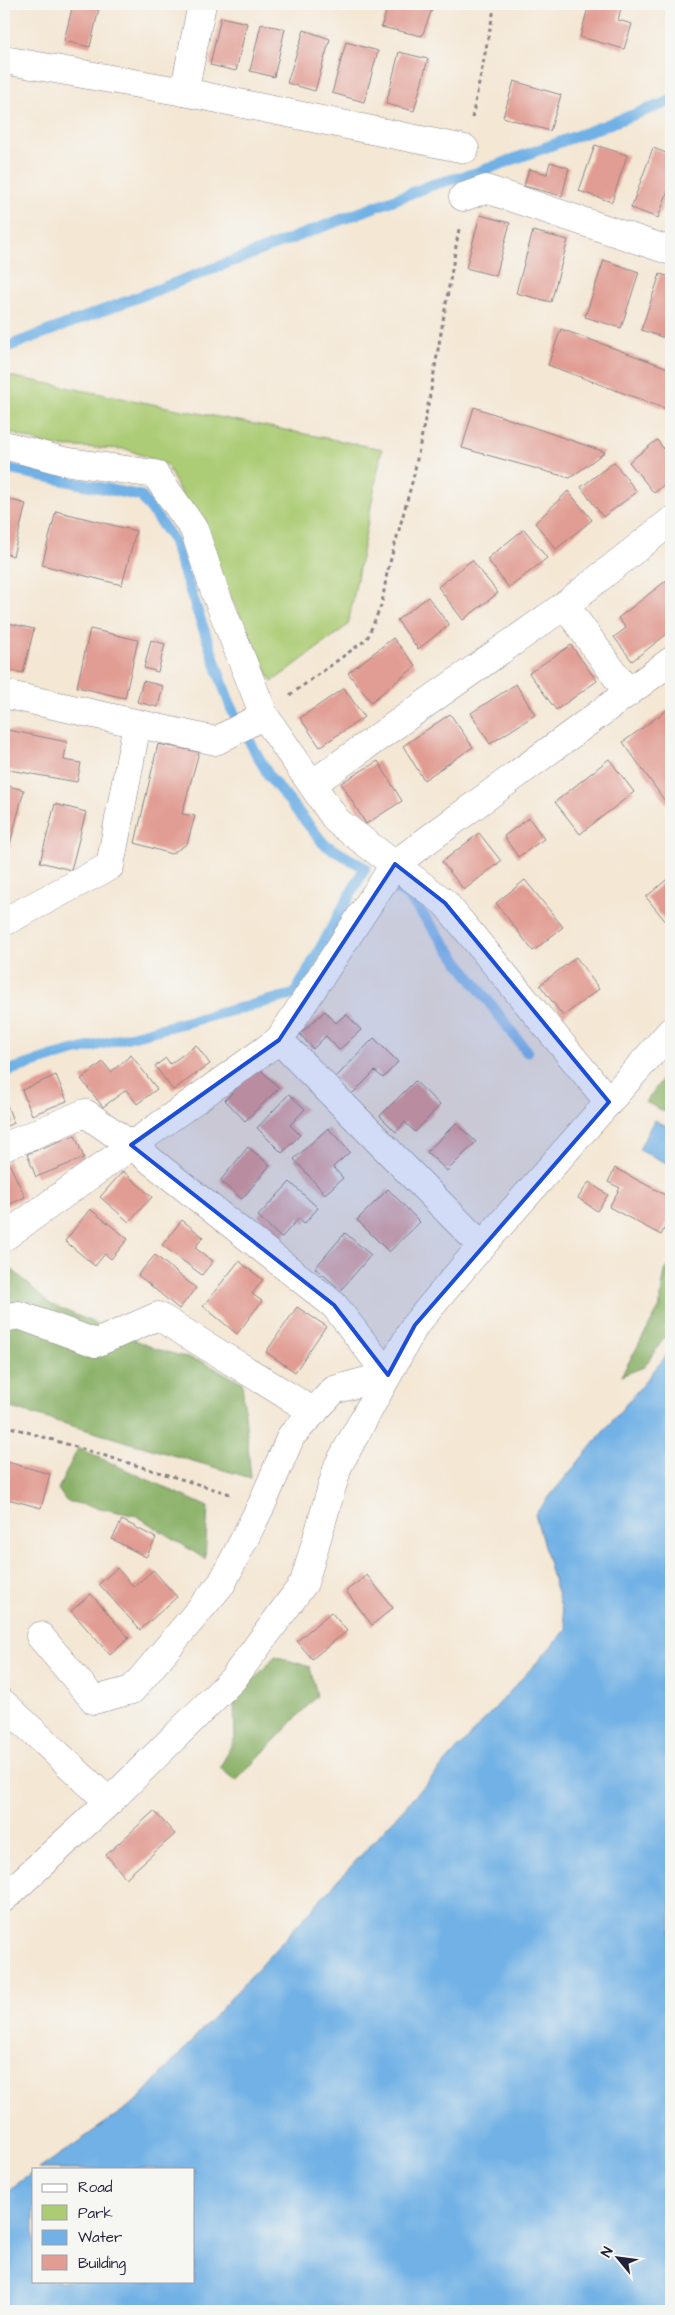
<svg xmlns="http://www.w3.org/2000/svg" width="675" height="2315" font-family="'Architects Daughter',sans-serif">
<rect width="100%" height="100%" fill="#f6f6f2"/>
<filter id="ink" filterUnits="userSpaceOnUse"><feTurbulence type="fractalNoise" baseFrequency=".02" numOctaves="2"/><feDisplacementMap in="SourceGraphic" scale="10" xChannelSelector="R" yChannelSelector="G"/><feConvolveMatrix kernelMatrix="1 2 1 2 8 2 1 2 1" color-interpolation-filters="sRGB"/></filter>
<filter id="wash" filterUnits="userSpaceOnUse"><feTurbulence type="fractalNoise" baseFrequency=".0096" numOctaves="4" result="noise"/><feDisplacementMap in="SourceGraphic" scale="20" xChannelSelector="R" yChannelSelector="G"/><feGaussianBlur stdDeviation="1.12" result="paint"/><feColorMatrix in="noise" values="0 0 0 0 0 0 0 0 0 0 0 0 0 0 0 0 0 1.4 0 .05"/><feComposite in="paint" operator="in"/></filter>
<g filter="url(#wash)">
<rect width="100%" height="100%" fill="#f4e7d4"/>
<!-- green -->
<path fill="#accc74" stroke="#677758" d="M4 375 382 449 348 625 272 682 167 465 126 449 49 446 4 430Z"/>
<!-- forest -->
<g fill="#89b066" stroke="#566950">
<path d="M667 1072 671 1078V1115L646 1102Z"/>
<path d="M4 1262 50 1304 156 1349 203 1362 242 1382 251 1478 4 1406Z"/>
<path d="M671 1263V1328L644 1367 621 1376 659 1308 665 1271Z"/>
<path d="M78 1448 208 1507 205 1559 137 1516 66 1501 58 1489Z"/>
<path d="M275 1656 310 1667 317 1696 236 1781 220 1768 235 1738 234 1702Z"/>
</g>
<!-- water -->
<g fill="#71b1e5" stroke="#4a6a90">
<path d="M654 1120 671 1128V1165L639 1150Z"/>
<path d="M671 1350V2311H4V2193L34 2172V2281H194V2169H39L138 2100 567 1629 535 1514Z"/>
</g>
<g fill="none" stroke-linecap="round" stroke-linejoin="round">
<!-- stream -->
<g stroke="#71b1e5" stroke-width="11">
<path d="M4 348 435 184 476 173 671 101"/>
<path d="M4 468 141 496 172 538 231 708 269 776 324 844 365 868 295 994 55 1056 4 1072"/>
<path d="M383 880 409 897 527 1052"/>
</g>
</g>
<g id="blocks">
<!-- building -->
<g fill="#e19c93">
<path d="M73 4H100L90 47 64 41Z"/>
<path d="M389 4H434L422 36 381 27Z"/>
<path d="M589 4H622L618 20 632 24 624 49 580 37Z"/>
<path d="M221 17 247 23 236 71 210 65Z"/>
<path d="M261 24 285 29 274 77 250 71Z"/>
<path d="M304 30 330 39 315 91 287 83Z"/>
<path d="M346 42 378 51 364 102 332 93Z"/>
<path d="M399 52 428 59 414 111 386 104Z"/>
<path d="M514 81 561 95 550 131 503 117Z"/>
<path d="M595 145 627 155 612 202 579 191Z"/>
<path d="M653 148 671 155V183L658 218 631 208Z"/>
<path d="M550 162 569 168 562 196 524 186 529 169 547 174Z"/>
<path d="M480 215 510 223 496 276 466 268Z"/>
<path d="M533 231 568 240 551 302 516 293Z"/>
<path d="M604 260 639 272 621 328 585 317Z"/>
<path d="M660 274 671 277V340L641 330Z"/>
<path d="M561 329 671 369V404L669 410 548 365Z"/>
<path d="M474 407 605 452 570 478 462 448Z"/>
<path d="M657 440 671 458V479L654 493 629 462Z"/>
<path d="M614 462 637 492 603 517 581 487Z"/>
<path d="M568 491 592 520 556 549 535 523Z"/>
<path d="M4 498 26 504 13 556 4 553Z"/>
<path d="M56 511 136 531 122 585 42 565Z"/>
<path d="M524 529 547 558 509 588 487 559Z"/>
<path d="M472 560 498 593 463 620 438 587Z"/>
<path d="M671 577V631L632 661 614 637 626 628 618 618Z"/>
<path d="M428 597 449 625 418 649 397 620Z"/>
<path d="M4 622 34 629 23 673 4 669Z"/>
<path d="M90 629 138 640 125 698 77 687Z"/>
<path d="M393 638 416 666 371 702 348 673Z"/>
<path d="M151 640 165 644 158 672 144 668Z"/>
<path d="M571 645 597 681 556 710 529 673Z"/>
<path d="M143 681 163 686 158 707 137 702Z"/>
<path d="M516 684 535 715 490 744 471 713Z"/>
<path d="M344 688 364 717 320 747 300 718Z"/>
<path d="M667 710 671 716V801L667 804 623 742Z"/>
<path d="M450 714 473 747 424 780 403 746Z"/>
<path d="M8 730 67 742 64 760 81 763 77 782 4 769V750Z"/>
<path d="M158 744 199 752 182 814 195 816 187 844 171 854 135 843Z"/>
<path d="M609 759 634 792 580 834 555 802Z"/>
<path d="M378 761 402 801 366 824 341 783Z"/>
<path d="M4 785 24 790 8 852 4 851Z"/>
<path d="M55 804 86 812 71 870 40 862Z"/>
<path d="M529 818 544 839 518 857 504 836Z"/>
<path d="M479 833 501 861 464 890 442 862Z"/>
<path d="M671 876V928L646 897Z"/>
<path d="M525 880 563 927 533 951 496 903Z"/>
<path d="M576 957 599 989 563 1016 540 985Z"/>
<path d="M325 1011 336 1023 346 1014 361 1030 339 1050 326 1036 313 1049 300 1034Z"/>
<path d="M374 1038 398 1062 383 1078 375 1071 352 1094 335 1078Z"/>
<path d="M196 1045 210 1064 173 1090 155 1066 166 1058 170 1064Z"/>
<path d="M131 1055 157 1089 137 1104 126 1090 103 1107 81 1079 103 1062 111 1072Z"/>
<path d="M258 1067 279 1088 245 1121 225 1100Z"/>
<path d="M56 1075 67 1101 32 1115 22 1090Z"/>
<path d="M415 1081 440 1105 415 1132 405 1122 396 1132 380 1116Z"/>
<path d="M289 1094 305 1109 290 1125 300 1135 282 1153 257 1128Z"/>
<path d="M4 1098 14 1123 4 1127Z"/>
<path d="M456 1123 476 1142 447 1171 427 1152Z"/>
<path d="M328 1128 350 1152 333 1167 343 1178 325 1194 294 1159Z"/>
<path d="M75 1135 84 1158 36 1177 27 1154Z"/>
<path d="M248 1147 270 1165 242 1199 220 1181Z"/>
<path d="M8 1161 25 1197 4 1207V1163Z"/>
<path d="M615 1168 671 1198V1215L661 1235 609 1207 620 1188 608 1182Z"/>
<path d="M123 1171 152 1197 129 1222 100 1197Z"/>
<path d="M290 1182 318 1208 304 1224 299 1218 281 1238 258 1216Z"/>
<path d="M589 1182 608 1195 597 1211 578 1198Z"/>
<path d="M388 1189 420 1222 389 1252 357 1220Z"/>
<path d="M90 1209 128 1239 111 1259 105 1254 95 1266 65 1241Z"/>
<path d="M182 1220 203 1237 195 1248 213 1261 202 1275 162 1245Z"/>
<path d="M345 1233 371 1255 341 1290 315 1268Z"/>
<path d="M155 1255 196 1288 179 1309 138 1275Z"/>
<path d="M239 1261 263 1280 252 1294 262 1301 237 1334 203 1306Z"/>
<path d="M297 1307 326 1326 295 1372 266 1352Z"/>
<path d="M4 1461 50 1474 41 1508 4 1498Z"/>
<path d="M122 1520 156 1538 146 1557 112 1539Z"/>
<path d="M117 1568 134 1587 153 1570 177 1597 140 1630 99 1584Z"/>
<path d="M367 1575 393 1608 372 1625 346 1591Z"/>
<path d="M91 1594 129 1638 110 1655 71 1611Z"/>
<path d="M331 1612 347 1631 312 1659 297 1641Z"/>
<path d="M154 1811 175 1834 126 1878 106 1855Z"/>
</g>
</g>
</g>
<g filter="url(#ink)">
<use href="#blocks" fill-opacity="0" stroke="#8b8488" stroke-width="1"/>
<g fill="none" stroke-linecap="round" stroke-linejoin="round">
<!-- street casing -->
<g stroke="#8b8488" stroke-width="29">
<g id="street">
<path d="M4 60 184 92 465 149"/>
<path d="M184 92 202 4"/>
<path d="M463 197 486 189 671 251"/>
<path d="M4 445 63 461 155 474 194 529 215 592 264 715 337 821 445 903 609 1102"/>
<path d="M565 605 628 693"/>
<path d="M4 694 216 741 264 715"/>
<path d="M312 784 565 605 671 521"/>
<path d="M4 922 110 866 137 724"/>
<path d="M279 1040 395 864 671 661"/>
<path d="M4 1147 85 1113 131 1145 334 1305 388 1375 334 1390 291 1436 262 1504 222 1583 132 1690 94 1700 40 1636"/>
<path d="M4 1237 279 1040 482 1246"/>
<path d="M4 1318 19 1315 96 1343 158 1316 314 1412"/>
</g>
</g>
<!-- secondary casing -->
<g stroke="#8b8488" stroke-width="29">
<g id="secondary">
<path d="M4 1704 109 1802"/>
<path d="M4 1898 109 1802 233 1679 304 1583 338 1466 415 1325 478 1250 671 1031"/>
</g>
</g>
<!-- path -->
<g stroke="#8b8488" stroke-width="3" stroke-dasharray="4 4" stroke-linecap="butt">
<path d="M472 118 495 4"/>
<path d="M290 695 367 639 382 603 387 573 413 479 431 390 459 229"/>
<path d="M4 1425 230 1494"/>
</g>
<!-- street -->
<use href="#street" stroke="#fff" stroke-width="28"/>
<!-- secondary -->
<use href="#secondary" stroke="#fff" stroke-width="28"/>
</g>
</g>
<!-- marked area -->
<path fill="#1d4ed8" fill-opacity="0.2" stroke="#1d4ed8" stroke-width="4" stroke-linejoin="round" d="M395 864 445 903 609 1102 415 1325 388 1375 334 1305 131 1145 279 1040Z"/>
<!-- margin -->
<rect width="675" height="2315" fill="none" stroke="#f6f6f2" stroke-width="20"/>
<!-- legend -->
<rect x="32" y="2168" width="162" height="115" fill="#f6f6f2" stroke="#a1a1a9"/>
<rect x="42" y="2184" width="25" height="8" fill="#ffffff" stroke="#a1a1a9"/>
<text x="78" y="2192" font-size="15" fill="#22223b">Road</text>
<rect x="42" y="2205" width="25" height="15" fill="#accc74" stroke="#a1a1a9"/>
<text x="78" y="2218" font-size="15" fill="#22223b">Park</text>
<rect x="42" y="2230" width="25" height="15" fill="#71b1e5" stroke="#a1a1a9"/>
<text x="78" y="2242" font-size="15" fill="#22223b">Water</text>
<rect x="42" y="2255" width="25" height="15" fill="#e19c93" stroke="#a1a1a9"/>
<text x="78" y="2268" font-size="15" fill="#22223b">Building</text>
<!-- north arrow -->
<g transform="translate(618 2258) rotate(299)" stroke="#f6f6f2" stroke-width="4" paint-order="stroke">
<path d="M0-4L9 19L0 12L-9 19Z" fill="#22223b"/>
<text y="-8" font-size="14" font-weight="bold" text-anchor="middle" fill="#22223b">N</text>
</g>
</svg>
